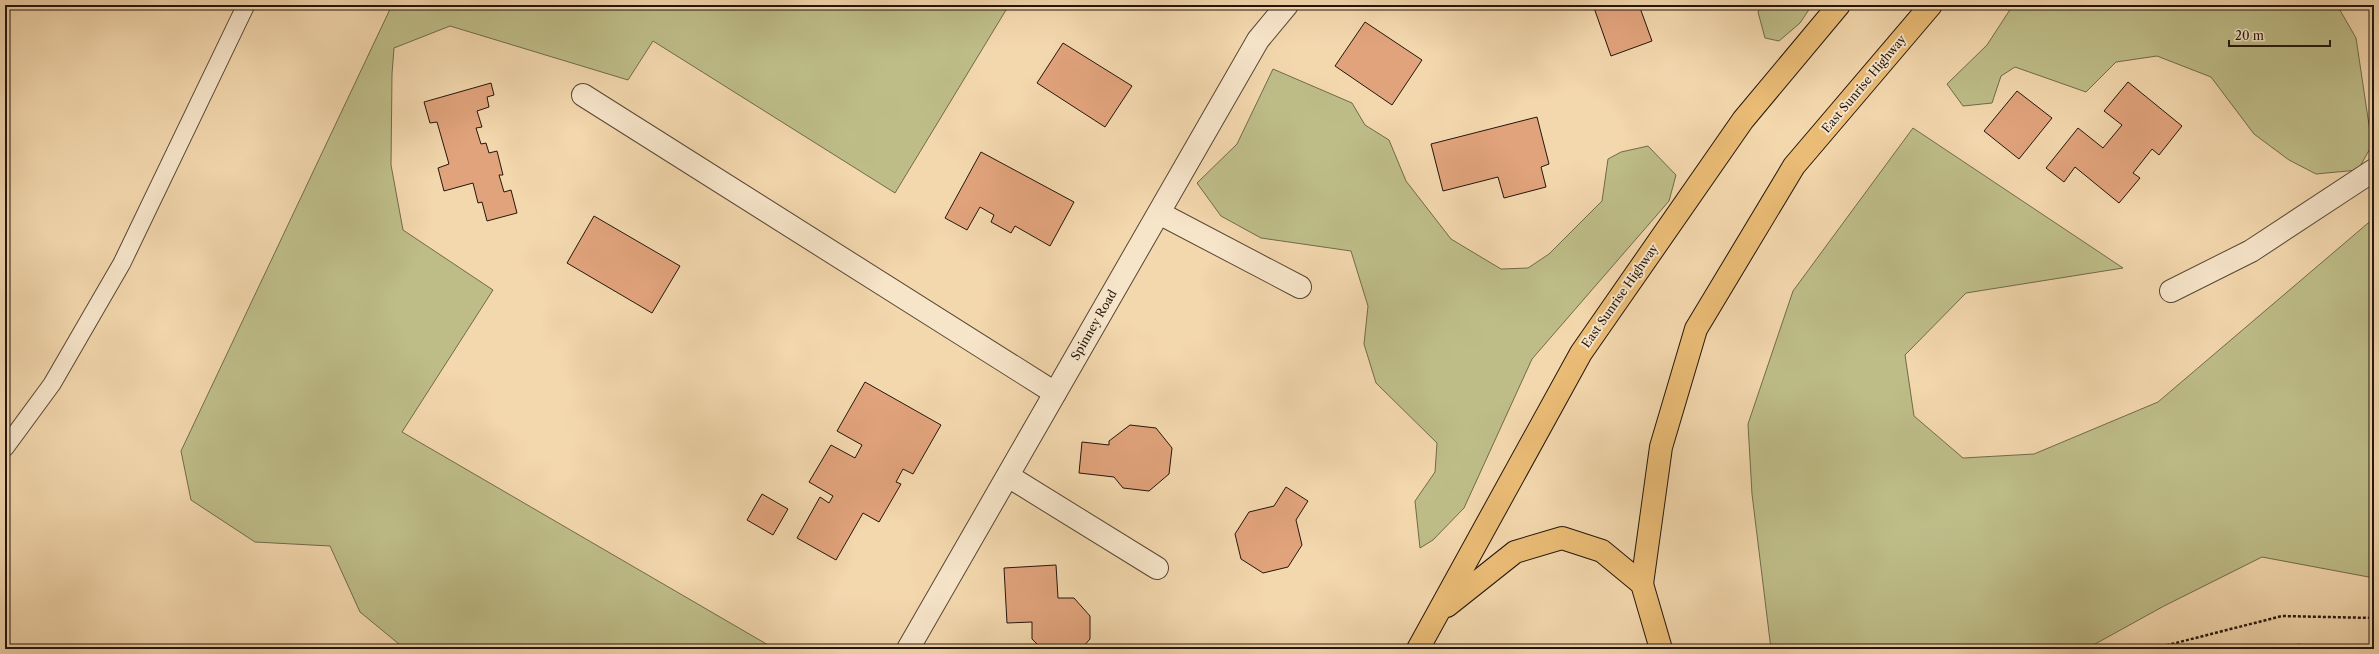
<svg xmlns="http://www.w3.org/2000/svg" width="2379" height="654" font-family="'Libre Caslon Text',serif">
<rect width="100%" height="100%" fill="#f3d7ad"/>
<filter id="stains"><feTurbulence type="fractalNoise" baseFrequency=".005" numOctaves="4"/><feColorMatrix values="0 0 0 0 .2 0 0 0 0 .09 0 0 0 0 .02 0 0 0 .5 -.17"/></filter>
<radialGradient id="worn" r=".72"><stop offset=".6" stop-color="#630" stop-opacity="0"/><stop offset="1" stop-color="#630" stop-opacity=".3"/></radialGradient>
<!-- green -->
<g fill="#bebd88" stroke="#716a4a">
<path d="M392 5H1009L895 193 653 41 628 80 450 26 394 48 392 74 391 165 403 230 493 290 402 432 775 649H405L360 612 330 546 255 542 191 500 181 451Z"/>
<path d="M1761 5H1812L1800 23 1779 41 1765 38 1758 12Z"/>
<path d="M2013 5H2337L2356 38 2372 145 2358 170 2316 174 2289 160 2254 134 2211 77 2157 56 2116 62 2086 92 2015 67 2001 76 1992 103 1963 106 1947 84 1987 45Z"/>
<path d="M1273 69 1352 103 1365 125 1389 140 1406 181 1451 239 1501 269 1528 268 1549 254 1602 201 1608 159 1621 152 1648 146 1676 175 1669 201 1532 359 1464 508 1433 540 1420 548 1415 501 1435 472 1437 443 1376 383 1364 344 1368 306 1351 251 1261 238 1221 216 1197 183 1237 144Z"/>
<path d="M1913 128 2123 268 1966 293 1905 355 1914 416 1963 458 2034 454 2158 402 2374 218V578L2262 557 2164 606 2086 649H1771L1752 494 1748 424 1793 291Z"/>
<path d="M2299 644 2325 649H2282Z"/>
</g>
<!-- building -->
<g fill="#e1a37c" stroke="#24160c">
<path d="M1593 5H1639L1652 41 1611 56Z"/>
<path d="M1365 22 1422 60 1392 105 1335 66Z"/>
<path d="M1063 43 1132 86 1105 127 1037 83Z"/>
<path d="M2128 82 2182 126 2159 155 2152 149 2133 173 2140 178 2119 203 2075 167 2064 182 2046 168 2078 128 2103 148 2122 125 2104 111Z"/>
<path d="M491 83 494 95 487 97 489 107 477 111 482 127 476 128 481 144 486 143 489 153 497 151 503 175H499L504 192 511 190 517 213 487 221 482 202 478 203 473 183 444 191 438 168 449 164 437 122 430 123 424 102Z"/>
<path d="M2017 91 2052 118 2019 159 1984 131Z"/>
<path d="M1537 117 1549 164 1541 167 1546 187 1504 198 1498 177 1443 191 1431 144Z"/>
<path d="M981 152 1074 202 1050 246 1015 226 1011 233 991 222 994 215 980 207 967 230 945 218Z"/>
<path d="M594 216 680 266 652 313 567 263Z"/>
<path d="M865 382 941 425 913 474 903 469 896 482 901 484 879 522 863 513 836 560 797 538 820 497 829 503 833 496 809 482 831 445 855 458 862 445 837 431Z"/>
<path d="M1130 425 1156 428 1172 448 1169 474 1149 491 1123 488 1114 477 1079 473 1082 442 1109 445V441Z"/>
<path d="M1286 487 1308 501 1296 520 1302 545 1288 567 1263 573 1241 559 1235 534 1249 512 1274 506Z"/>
<path d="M762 494 788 509 773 535 747 520Z"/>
<path d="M1056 565 1058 598H1074L1090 616V639L1081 649H1042L1032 639V622L1007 623 1004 568Z"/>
<path d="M1222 647 1224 649H1203Z"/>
</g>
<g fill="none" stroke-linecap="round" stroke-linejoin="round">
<!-- service casing -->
<g stroke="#584634" stroke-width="19">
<path id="service" d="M5 448 52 384 122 263 246 5"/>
</g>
<!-- minor casing -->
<g stroke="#584634" stroke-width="24">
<g id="minor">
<path d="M583 95 1055 393"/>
<path d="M1159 213 1300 287"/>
<path d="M2171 291 2251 251 2374 170"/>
<path d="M1008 476 1157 568"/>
<path d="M908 649 1258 40 1287 5"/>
</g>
</g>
<!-- primary casing -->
<g stroke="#24160c" stroke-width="24">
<g id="primary">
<path d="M1642 584 1661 447 1696 329 1794 166 1931 5"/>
<path d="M1447 606 1515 552 1562 538 1602 551 1642 584 1661 649"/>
<path d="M1418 649 1581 353 1743 120 1839 5"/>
</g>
</g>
<!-- path -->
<path stroke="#24160c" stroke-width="2.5" stroke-dasharray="3 2" stroke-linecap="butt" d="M2152 649 2282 616 2374 618"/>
<!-- service -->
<use href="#service" stroke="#f7e5ca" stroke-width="17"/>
<!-- minor -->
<use href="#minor" stroke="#f7e5ca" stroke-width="22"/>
<!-- primary -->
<use href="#primary" stroke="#eabc76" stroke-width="22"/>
</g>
<g text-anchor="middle" stroke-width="4" stroke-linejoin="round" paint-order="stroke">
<!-- street labels -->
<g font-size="12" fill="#24160c" stroke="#f7e5ca">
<text transform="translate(1864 84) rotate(-50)" y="4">East Sunrise Highway</text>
<text transform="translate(1620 296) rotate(-55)" y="4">East Sunrise Highway</text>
<text transform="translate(1094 325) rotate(-60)" y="4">Spinney Road</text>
</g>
</g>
<!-- margin -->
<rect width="2379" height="654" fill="none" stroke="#f3d7ad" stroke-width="20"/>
<rect x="6" y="6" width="2367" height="642" fill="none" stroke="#24160c" stroke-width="2"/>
<rect x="10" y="10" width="2359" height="634" fill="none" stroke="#24160c"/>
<!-- scale -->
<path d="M2229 40v6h101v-6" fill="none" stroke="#24160c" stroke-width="2"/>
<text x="2235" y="40" font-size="12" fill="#24160c" stroke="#f7e5ca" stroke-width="3" paint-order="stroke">20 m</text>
<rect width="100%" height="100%" filter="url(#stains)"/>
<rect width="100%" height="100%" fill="url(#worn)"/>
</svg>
